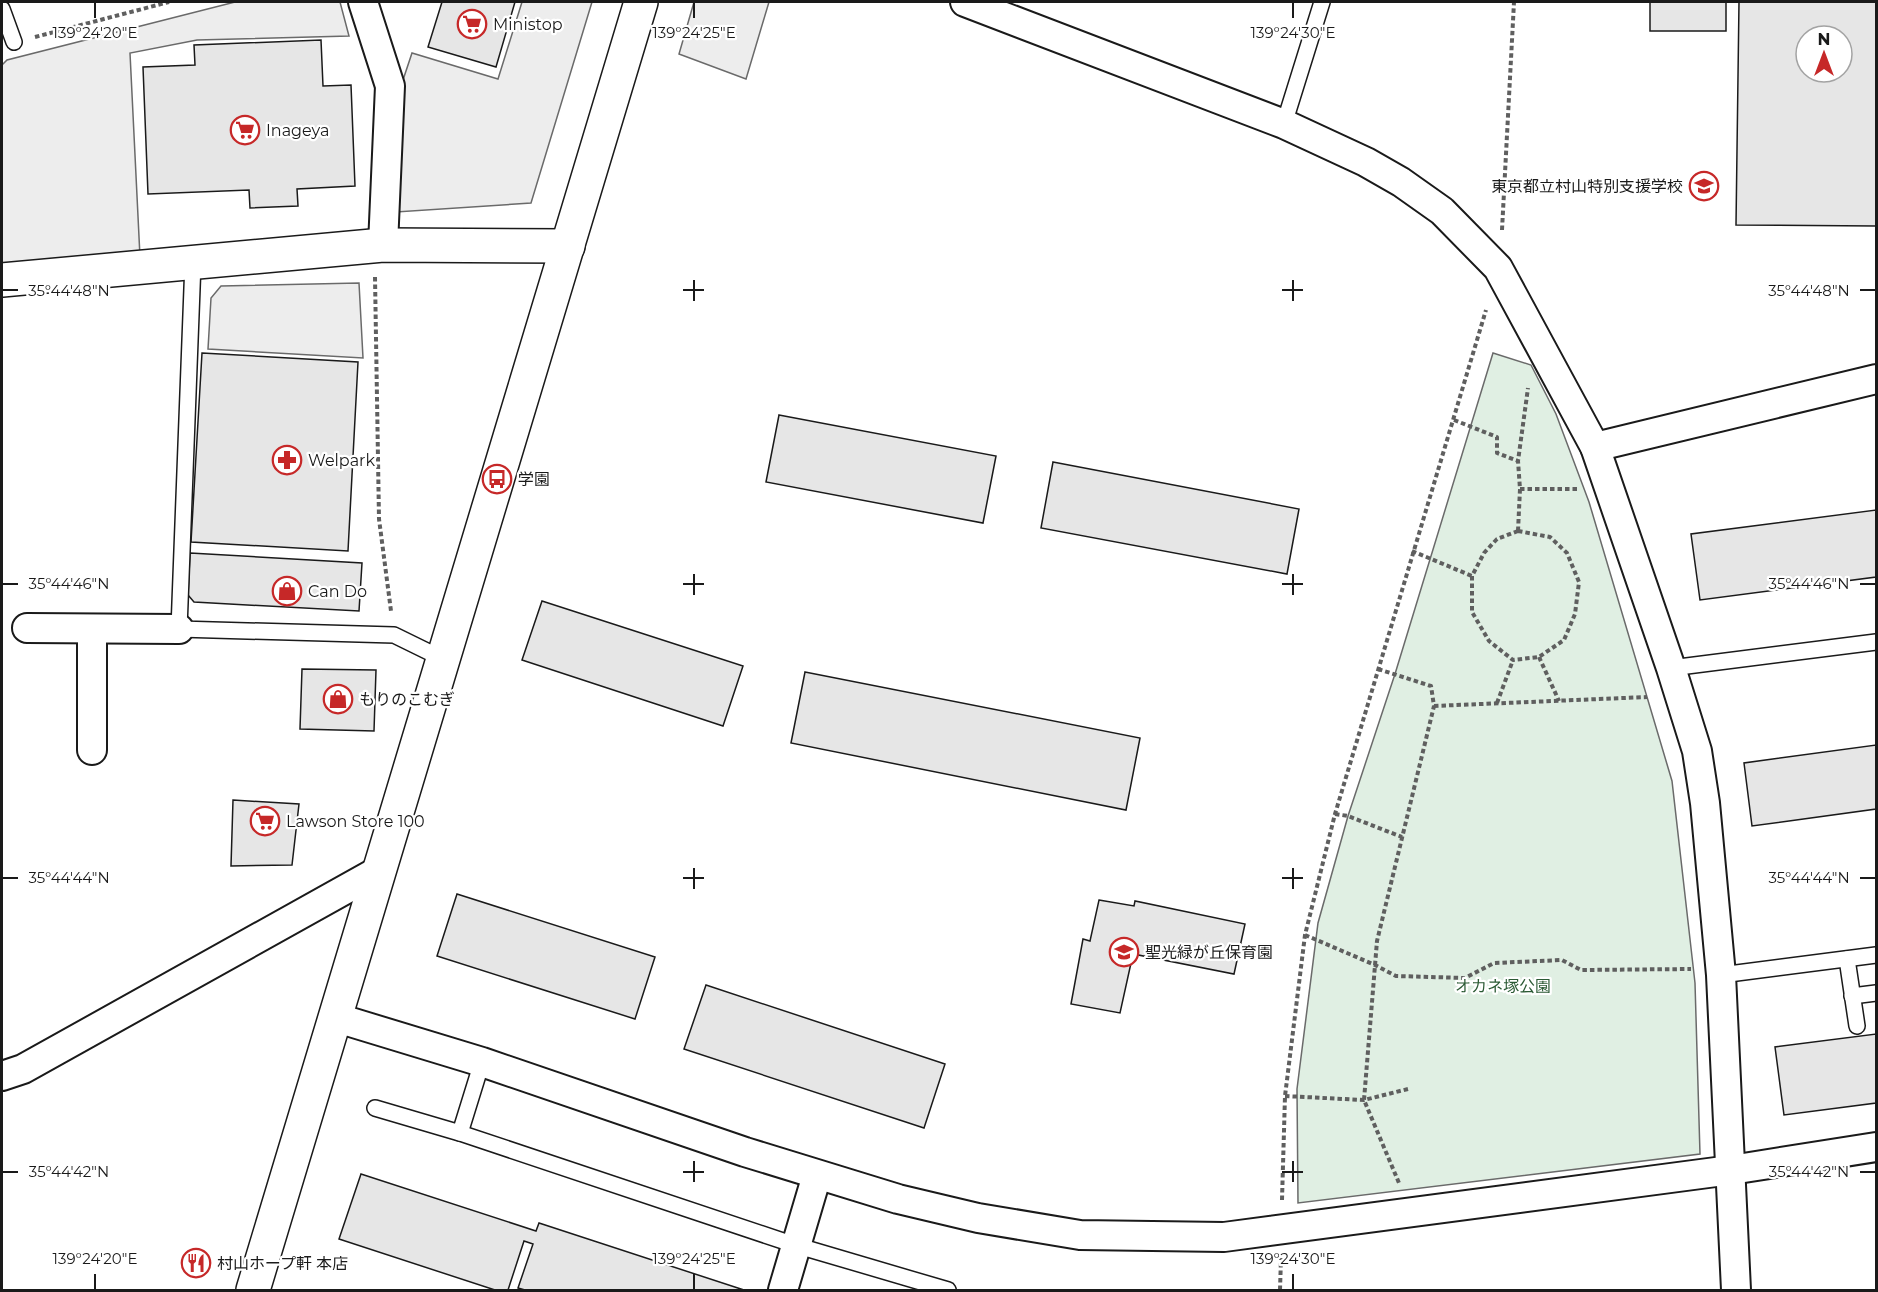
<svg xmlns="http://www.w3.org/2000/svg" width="1878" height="1292" font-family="Montserrat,'Noto Sans JP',sans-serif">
<rect width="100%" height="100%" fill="#fff"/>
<!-- green -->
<path fill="#e0efe3" stroke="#6a6a6a" stroke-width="1.5" d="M1493 353 1531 365 1556 414 1589 502 1672 781 1695 983 1700 1154 1298 1203 1297 1089 1318 923 1348 816 1395 674Z"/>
<!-- parking -->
<g fill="#ededed" stroke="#6a6a6a" stroke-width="1.5">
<path d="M235 2H340L349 36 197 40 130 53 140 257 2 270V65L7 60Z"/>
<path d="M522 2H592L531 203 396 212 402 83 412 53 498 79Z"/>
<path d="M694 2H769L746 79 679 54Z"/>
<path d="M359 283 363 358 208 349 211 298 221 286Z"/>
</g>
<!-- building -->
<g fill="#e6e6e6" stroke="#1a1a1a" stroke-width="1.5" fill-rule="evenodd">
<path d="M442 2H515L496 67 428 47Z"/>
<rect x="1650" y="2" width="76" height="29"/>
<path d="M1739 2H1876V226L1736 225ZM1806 36H1842V72H1806Z"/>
<path d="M321 40 323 86 351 85 355 186 297 189 298 206 250 208 249 190 148 194 143 67 195 65 194 45Z"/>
<path d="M202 353 358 362 348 551 191 542Z"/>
<path d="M779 415 996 456 983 523 766 482Z"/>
<path d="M1053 462 1299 509 1287 574 1041 528Z"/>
<path d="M1876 510V577L1700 600 1691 534Z"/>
<path d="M190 553 362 563 359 611 194 602 188 595Z"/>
<path d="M542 601 743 666 723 726 522 660Z"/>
<path d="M302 669 376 670 374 731 300 729Z"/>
<path d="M805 672 1140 738 1126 810 791 743Z"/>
<path d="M1876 745V809L1752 826 1744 763Z"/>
<path d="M233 800 299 804 292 865 231 866Z"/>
<path d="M457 894 655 957 635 1019 437 956Z"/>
<path d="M1099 900 1134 906 1135 901 1245 924 1234 974 1133 954 1120 1013 1071 1004 1083 939 1090 941Z"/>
<path d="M706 985 945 1064 924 1128 684 1049Z"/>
<path d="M1876 1034V1103L1784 1115 1775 1047Z"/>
<path d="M361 1174 536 1231 539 1223 744 1290H525L518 1288 533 1244 524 1241 508 1290H495L339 1239Z"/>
</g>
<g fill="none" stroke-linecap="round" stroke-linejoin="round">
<!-- service casing -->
<g stroke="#1a1a1a" stroke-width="18">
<g id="service">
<path d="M2 9 14 42"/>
<path d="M1284 124 1322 2"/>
<path d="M193 262 179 629 394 635 443 659"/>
<path d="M1671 668 1876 642"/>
<path d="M1847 959 1857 1026"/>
<path d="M1721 975 1876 955"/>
<path d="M1852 996 1876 993"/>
<path d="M375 1108 460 1133 795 1245 948 1290"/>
<path d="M460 1133 482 1062"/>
</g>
</g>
<!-- minor casing -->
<g stroke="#1a1a1a" stroke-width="32">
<g id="minor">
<path d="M363 2 390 86 383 245"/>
<path d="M965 2 1284 124 1366 162 1401 182 1442 211 1498 268 1595 447 1671 668 1697 751 1705 803 1721 975 1736 1290"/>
<path d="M1595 447 1876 379"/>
<path d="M27 628 179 629"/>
<path d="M92 629V750"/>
<path d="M334 1017 482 1062 745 1152 898 1199 978 1218 1080 1235 1224 1237 1731 1170 1876 1147"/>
<path d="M2 1076 23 1069 380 870"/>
<path d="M783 1290 817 1175"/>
</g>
</g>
<!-- tertiary casing -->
<g stroke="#1a1a1a" stroke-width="36">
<g id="tertiary">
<path d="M2 280 383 245 568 246"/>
<path d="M253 1290 641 2"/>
</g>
</g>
<!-- path -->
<g stroke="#5f5f5f" stroke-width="4" stroke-dasharray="4.5 3" stroke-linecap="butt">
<path d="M35 37 169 2"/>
<path d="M1502 230 1514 2"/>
<path d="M375 277 379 519 391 611"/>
<path d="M1454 420 1497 437V453L1518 461"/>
<path d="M1520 489H1578"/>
<path d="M1518 531 1550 537 1567 553 1579 582 1575 614 1564 640 1539 657 1513 660 1489 641 1472 612V576L1484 553 1497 539Z"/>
<path d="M1518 531 1520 489 1518 461 1528 388"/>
<path d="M1412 551 1472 576"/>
<path d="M1539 657 1559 701"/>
<path d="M1378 669 1431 686 1434 706 1377 941 1364 1100 1399 1183"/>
<path d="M1497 703 1513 660"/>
<path d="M1434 706 1647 697"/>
<path d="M1335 814 1348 816 1402 837"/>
<path d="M1305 935 1375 965 1396 976 1465 978 1494 963 1562 960 1581 970 1691 969"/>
<path d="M1285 1096 1364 1100 1408 1089"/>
<path d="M1282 1200 1285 1096 1305 935 1335 814 1486 310"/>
<path d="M1280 1290 1281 1258"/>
</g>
<!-- service -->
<use href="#service" stroke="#fff" stroke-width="15"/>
<!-- minor -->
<use href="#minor" stroke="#fff" stroke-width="28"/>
<!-- tertiary -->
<use href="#tertiary" stroke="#fff" stroke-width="33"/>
</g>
<!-- ticks -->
<path fill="none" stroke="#1a1a1a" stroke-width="2" d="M95 3V18M694 3V18M1293 3V18M694 280V301M1293 280V301M3 290H18M683 290H704M1282 290H1303M1860 290H1875M694 574V595M1293 574V595M3 584H18M683 584H704M1282 584H1303M1860 584H1875M694 868V889M1293 868V889M3 878H18M683 878H704M1282 878H1303M1860 878H1875M694 1161V1182M1293 1161V1182M3 1172H18M683 1172H704M1282 1172H1303M1860 1172H1875M95 1274V1289M694 1274V1289M1293 1274V1289"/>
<!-- icons -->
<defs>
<g id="supermarket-ring" transform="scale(1.5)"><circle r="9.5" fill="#fff" stroke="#c62828" stroke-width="1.5"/><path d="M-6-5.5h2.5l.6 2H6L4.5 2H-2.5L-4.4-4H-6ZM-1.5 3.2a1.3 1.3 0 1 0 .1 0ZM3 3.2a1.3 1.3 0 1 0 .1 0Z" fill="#c62828"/></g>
<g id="school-ring" transform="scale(1.5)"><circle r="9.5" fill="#fff" stroke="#c62828" stroke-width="1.5"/><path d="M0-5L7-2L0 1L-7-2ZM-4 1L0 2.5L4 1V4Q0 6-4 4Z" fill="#c62828"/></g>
<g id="pharmacy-ring" transform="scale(1.5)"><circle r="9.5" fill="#fff" stroke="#c62828" stroke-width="1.5"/><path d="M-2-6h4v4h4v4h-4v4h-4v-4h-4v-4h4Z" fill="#c62828"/></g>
<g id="bus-ring" transform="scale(1.5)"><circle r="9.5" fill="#fff" stroke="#c62828" stroke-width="1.5"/><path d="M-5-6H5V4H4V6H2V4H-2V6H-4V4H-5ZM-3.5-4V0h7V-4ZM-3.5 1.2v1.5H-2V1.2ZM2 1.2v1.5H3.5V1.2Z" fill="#c62828"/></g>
<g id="shop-ring" transform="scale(1.5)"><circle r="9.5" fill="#fff" stroke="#c62828" stroke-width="1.5"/><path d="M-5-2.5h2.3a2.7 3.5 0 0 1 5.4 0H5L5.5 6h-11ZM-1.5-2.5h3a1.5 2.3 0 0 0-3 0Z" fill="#c62828"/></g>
<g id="restaurant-ring" transform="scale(1.5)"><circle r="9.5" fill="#fff" stroke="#c62828" stroke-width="1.5"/><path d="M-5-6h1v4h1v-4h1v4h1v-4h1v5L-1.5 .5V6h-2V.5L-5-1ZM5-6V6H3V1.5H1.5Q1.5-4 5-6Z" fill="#c62828"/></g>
</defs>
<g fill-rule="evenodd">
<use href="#supermarket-ring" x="472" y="24"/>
<use href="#supermarket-ring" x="245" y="130"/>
<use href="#school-ring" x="1704" y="186"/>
<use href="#pharmacy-ring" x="287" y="460"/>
<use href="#bus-ring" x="497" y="479"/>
<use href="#shop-ring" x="287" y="591"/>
<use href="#shop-ring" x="338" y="699"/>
<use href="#supermarket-ring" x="265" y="821"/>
<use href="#school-ring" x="1124" y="952"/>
<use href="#restaurant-ring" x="196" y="1263"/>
</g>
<g text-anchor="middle" stroke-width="4.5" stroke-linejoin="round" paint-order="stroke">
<!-- poi labels -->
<g font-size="16" fill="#1a1a1a" stroke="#fff" text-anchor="start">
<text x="493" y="30">Ministop</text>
<text x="266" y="136">Inageya</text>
<text x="1683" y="192" text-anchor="end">東京都立村山特別支援学校</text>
<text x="308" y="466">Welpark</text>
<text x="518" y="485">学園</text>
<text x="308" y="597">Can Do</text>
<text x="359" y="705">もりのこむぎ</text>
<text x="286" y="827">Lawson Store 100</text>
<text x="1145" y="958">聖光緑が丘保育園</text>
<text x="217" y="1269">村山ホープ軒 本店</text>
</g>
<!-- park labels -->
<g font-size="16" fill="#2b5a34" stroke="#fff">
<text x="1503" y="992">オカネ塚公園</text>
</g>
</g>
<g font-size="15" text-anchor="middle" fill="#1a1a1a" stroke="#fff" stroke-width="4.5" stroke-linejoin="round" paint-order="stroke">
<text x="95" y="38">139°24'20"E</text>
<text x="694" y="38">139°24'25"E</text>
<text x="1293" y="38">139°24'30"E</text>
<text x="69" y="296">35°44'48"N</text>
<text x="1809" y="296">35°44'48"N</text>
<text x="69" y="589">35°44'46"N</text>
<text x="1809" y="589">35°44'46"N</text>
<text x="69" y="883">35°44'44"N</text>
<text x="1809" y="883">35°44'44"N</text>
<text x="69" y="1177">35°44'42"N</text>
<text x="1809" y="1177">35°44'42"N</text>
<text x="95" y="1264">139°24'20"E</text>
<text x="694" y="1264">139°24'25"E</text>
<text x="1293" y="1264">139°24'30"E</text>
</g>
<!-- border -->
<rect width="1878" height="1292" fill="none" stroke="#1a1a1a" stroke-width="6"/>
<!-- north arrow -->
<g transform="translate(1824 54)"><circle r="28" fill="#ffffff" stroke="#a3a3a3" stroke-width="1.5"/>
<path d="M0-4.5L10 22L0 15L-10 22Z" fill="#c62828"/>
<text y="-9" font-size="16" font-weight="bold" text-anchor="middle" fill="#1a1a1a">N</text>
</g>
</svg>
